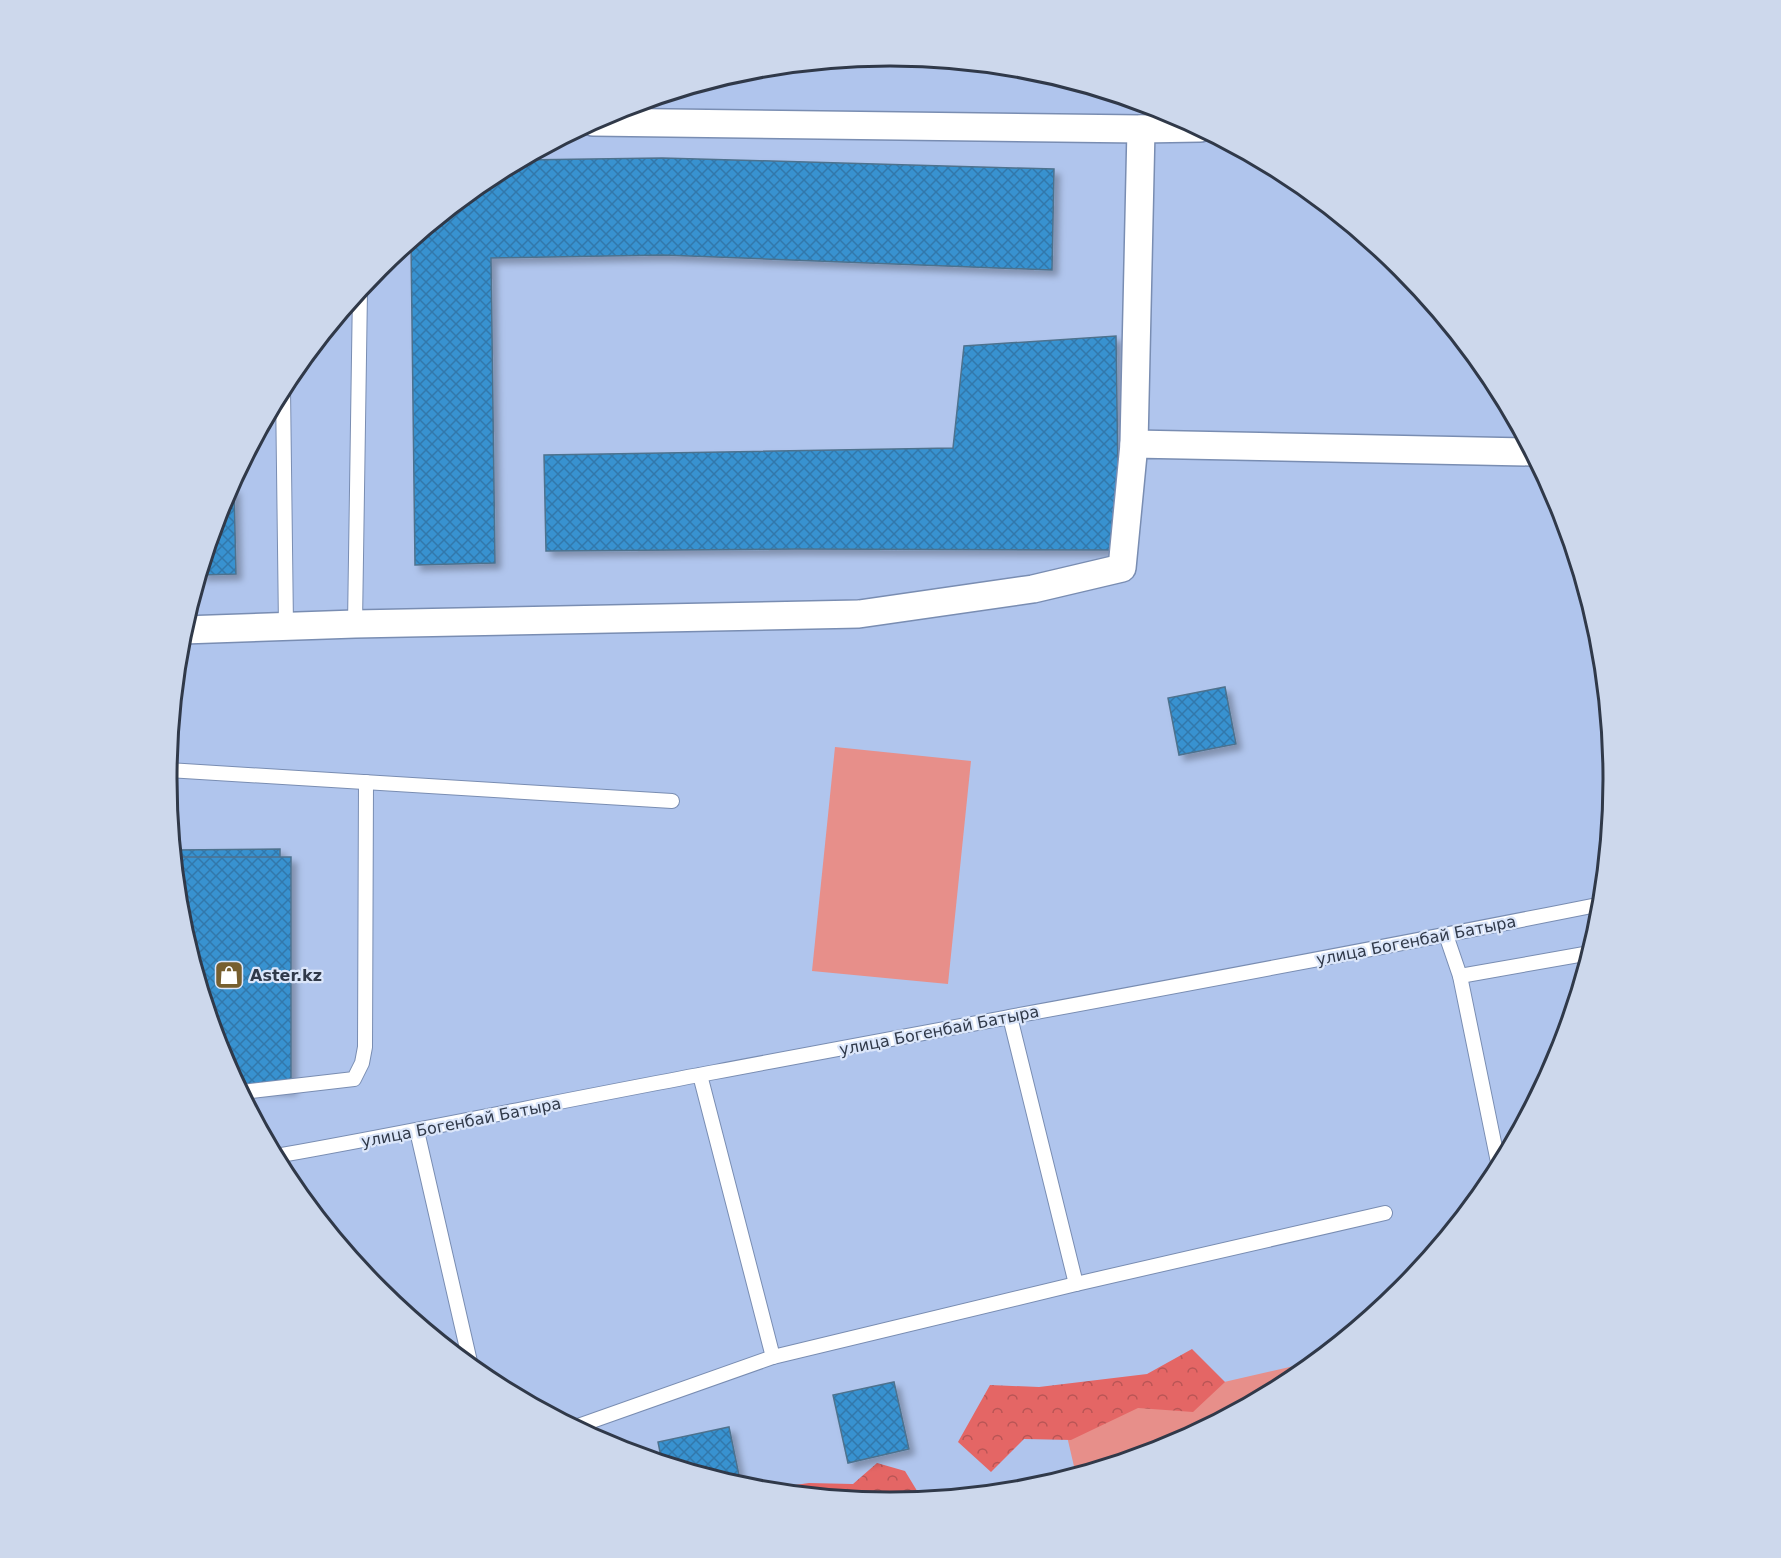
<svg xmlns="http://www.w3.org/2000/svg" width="1781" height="1558" font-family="'DejaVu Sans',sans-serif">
<defs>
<pattern id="forest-crowns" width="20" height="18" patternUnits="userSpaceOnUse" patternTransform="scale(1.5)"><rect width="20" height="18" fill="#e46665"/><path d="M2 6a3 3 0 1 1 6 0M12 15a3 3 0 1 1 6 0" fill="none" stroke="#b95555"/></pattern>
<pattern id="building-cross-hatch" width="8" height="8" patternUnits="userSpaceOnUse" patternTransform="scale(1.5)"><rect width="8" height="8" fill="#3892d0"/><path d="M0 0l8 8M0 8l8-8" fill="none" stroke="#3078ab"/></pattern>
<filter id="shadow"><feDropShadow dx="5.5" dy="5.5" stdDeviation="3" flood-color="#0004"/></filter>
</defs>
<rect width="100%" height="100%" fill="#b0c5ed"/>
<!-- green -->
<g fill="#e78f8a">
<path d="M835 747 971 761 948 984 812 971Z"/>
<path d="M1316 1361 1292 1381 1167 1448 1076 1475 1063 1419Z"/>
</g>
<!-- forest -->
<g fill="url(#forest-crowns)">
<path d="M1192 1349 1225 1382 1193 1412 1138 1408 1071 1440 1024 1439 991 1472 958 1442 990 1385 1039 1387 1147 1374Z"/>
<path d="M877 1463 905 1471 922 1499 890 1502 760 1490 809 1483 853 1484Z"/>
</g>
<!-- building -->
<g fill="url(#building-cross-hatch)" stroke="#4e728e" stroke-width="1.5" filter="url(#shadow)">
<path d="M662 158 1054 169 1052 270 663 255 491 258 495 563 415 565 411 241 489 177 521 160Z"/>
<path d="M1116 336 1119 550 797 549 546 551 544 455 953 448 964 346Z"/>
<path d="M229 488H234L236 574 200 575 222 502Z"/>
<path d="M1225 687 1236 744 1179 755 1168 698Z"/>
<path d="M280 849 281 1084H237L222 1056 181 920 174 850Z"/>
<path d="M175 857H291V1089H240L222 1056 181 920Z"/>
<path d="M894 1382 909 1449 848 1463 833 1395Z"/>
<path d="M729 1427 741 1485 662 1462 658 1442Z"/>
</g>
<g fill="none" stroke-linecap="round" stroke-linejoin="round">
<!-- service casing -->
<g stroke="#798db2" stroke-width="16">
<g id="service">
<path d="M283 389 286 626"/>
<path d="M355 624 360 290"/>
<path d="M168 770 672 801"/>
<path d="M1446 935 1460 976 1499 1167"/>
<path d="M1460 976 1590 953"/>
<path d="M1010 1017 1076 1284"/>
<path d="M700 1075 773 1357"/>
<path d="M242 1092 354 1079 362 1063 365 1047 366 782"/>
<path d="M417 1131 471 1366"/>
<path d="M276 1156C423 1130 569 1099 715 1072 1011 1016 1307 963 1602 904"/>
<path d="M575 1427 773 1357 1076 1284 1385 1213"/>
</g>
</g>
<!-- minor casing -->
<g stroke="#798db2" stroke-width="30">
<g id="minor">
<path d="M593 122 1141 129 1200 128"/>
<path d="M1134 444 1141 129"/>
<path d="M183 630 355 624 859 614 1033 589 1122 568 1134 444 1532 452"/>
</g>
</g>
<!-- service -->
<use href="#service" stroke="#fff" stroke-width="14"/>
<!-- minor -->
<use href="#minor" stroke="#fff" stroke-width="27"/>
</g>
<!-- icons -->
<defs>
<g id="shop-square" transform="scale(1.5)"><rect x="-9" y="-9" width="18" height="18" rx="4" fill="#775f2f" stroke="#dbe6fa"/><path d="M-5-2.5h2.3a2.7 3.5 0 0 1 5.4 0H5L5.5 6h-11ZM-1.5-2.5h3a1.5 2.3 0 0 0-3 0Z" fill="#fff"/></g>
</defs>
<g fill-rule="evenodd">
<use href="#shop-square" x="229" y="975"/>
</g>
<g text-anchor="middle" stroke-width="4.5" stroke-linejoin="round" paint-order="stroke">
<!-- street labels -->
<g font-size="16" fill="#303949" stroke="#dbe6fa">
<text transform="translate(1416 940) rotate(-11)" y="6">улица Богенбай Батыра</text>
<text transform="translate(939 1030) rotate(-11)" y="6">улица Богенбай Батыра</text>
<text transform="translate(461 1122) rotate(-11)" y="6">улица Богенбай Батыра</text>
</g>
<!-- poi labels -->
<g font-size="16" font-weight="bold" fill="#303949" stroke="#dbe6fa" text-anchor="start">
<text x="250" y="981">Aster.kz</text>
</g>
</g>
<!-- crop -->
<path d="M0 0H1781V1558H0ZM177 779a713 713 0 1 1 1426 0a713 713 0 1 1-1426 0Z" fill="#cdd8ec" fill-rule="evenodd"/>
<path fill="none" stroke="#303949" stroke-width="3" d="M177 779a713 713 0 1 1 1426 0a713 713 0 1 1-1426 0Z"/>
</svg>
